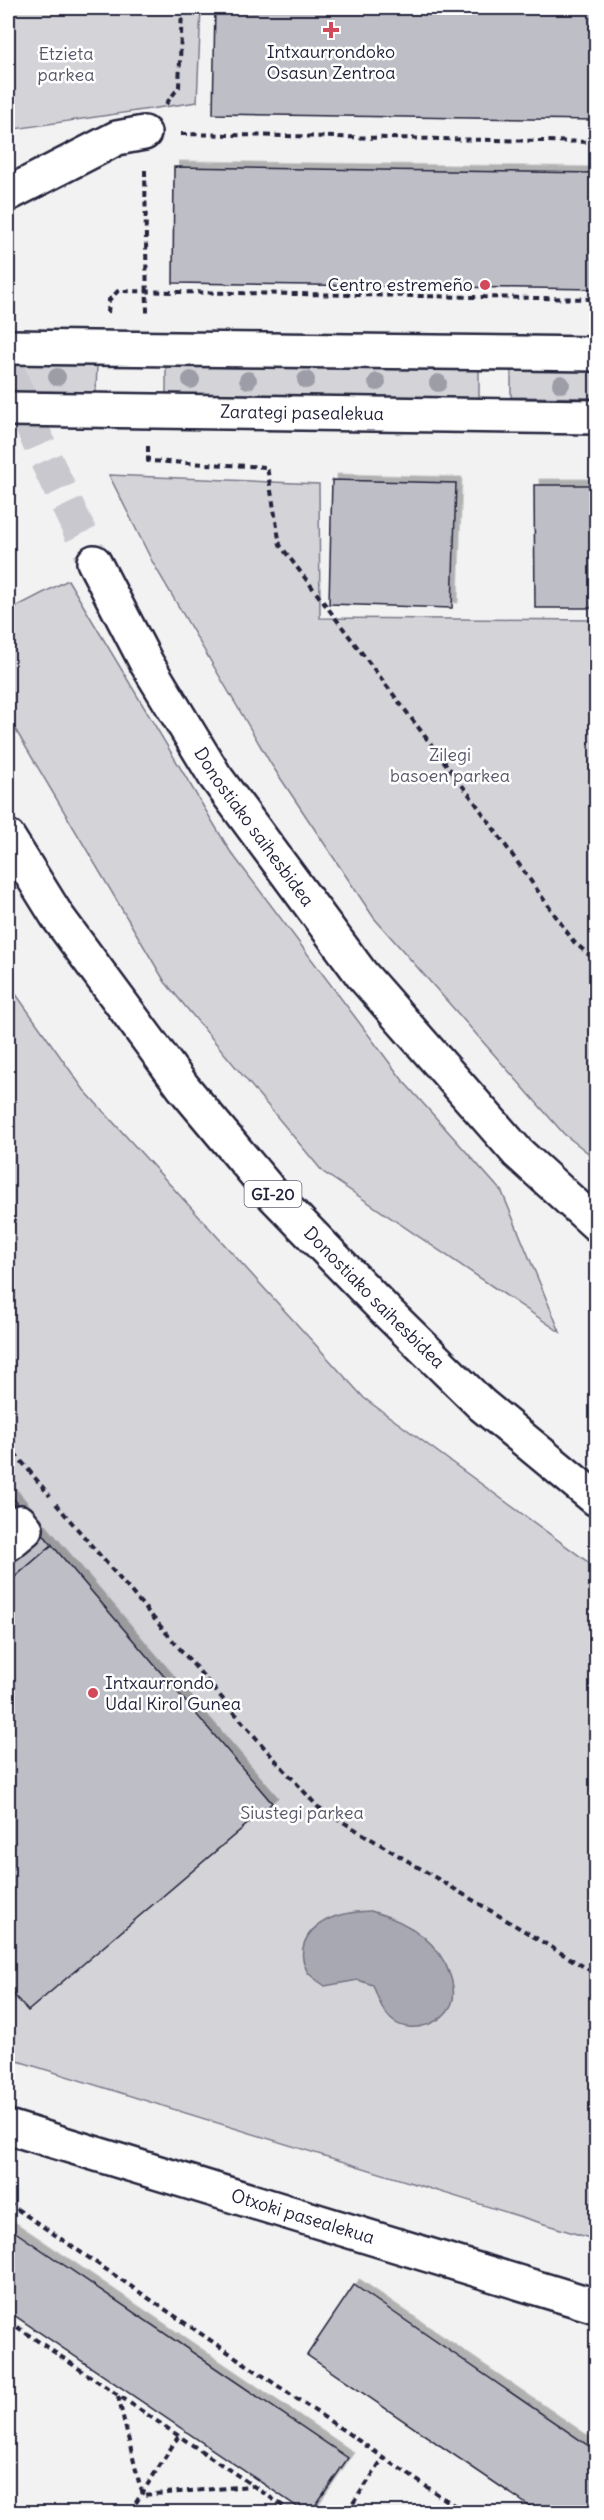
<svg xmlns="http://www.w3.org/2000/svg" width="604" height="2520" font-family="Delius,sans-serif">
<defs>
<filter id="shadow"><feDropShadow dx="5.5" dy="-5.5" stdDeviation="0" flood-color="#0004"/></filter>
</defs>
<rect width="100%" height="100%" fill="#f2f2f3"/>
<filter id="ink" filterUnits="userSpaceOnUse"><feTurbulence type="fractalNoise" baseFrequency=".0167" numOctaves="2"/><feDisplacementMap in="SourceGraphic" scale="12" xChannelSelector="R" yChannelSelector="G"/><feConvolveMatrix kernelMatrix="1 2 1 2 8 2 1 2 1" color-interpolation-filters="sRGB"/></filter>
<g filter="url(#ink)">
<!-- green -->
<g fill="#d3d3d8" stroke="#7a7a8a" stroke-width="1.5">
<path d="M8 8H201L197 102 8 130Z"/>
<path d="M8 364 97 365 96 392 8 391Z"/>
<path d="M166 365 479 370V399L166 395Z"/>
<path d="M511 370 596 371V398L511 397Z"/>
<path d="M109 475 319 484 320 618 596 620V1159L564 1134 374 918 271 764 153 563Z"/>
<path d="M68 580 230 851 404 1082 502 1192 560 1332 323 1172 165 982 8 717V611Z"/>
<path d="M8 983 84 1090 364 1398 596 1568V2240L8 2058Z"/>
</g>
<!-- water -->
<path fill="#a8a8b2" stroke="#727282" stroke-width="1.5" d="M371 1911C406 1921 438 1939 450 1975 453 1983 455 1995 452 2003 444 2024 411 2035 393 2021 382 2012 378 1998 373 1985L358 1980 325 1986C320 1982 310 1977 307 1971 296 1950 306 1931 325 1921 339 1913 356 1912 371 1911Z"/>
<!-- building -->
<g fill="#bebec6" stroke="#22223b" stroke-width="1.5" filter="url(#shadow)">
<path d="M215 8H596V120L213 114Z"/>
<path d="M174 167 596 173V289L173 283Z"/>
<path d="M332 480 456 483 452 608 329 604Z"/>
<path d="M534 485H596V608H535Z"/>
<path d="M8 1492 52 1545 8 1583Z"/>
<path d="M52 1545 272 1803 28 2011 8 1988V1583Z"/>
<path d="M8 2227 348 2458 311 2512H305L8 2311Z"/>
<path d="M354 2285 596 2451V2512H538L307 2355Z"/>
</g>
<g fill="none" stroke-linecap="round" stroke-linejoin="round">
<!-- highway-tunnel -->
<path stroke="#c8c8ce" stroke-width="33" stroke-dasharray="33 16" stroke-linecap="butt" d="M8 370 45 458 94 562"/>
<!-- minor casing -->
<g stroke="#22223b" stroke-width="38">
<g id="minor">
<path d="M8 194 117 138 144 133"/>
<path d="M8 347 596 354"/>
<path id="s1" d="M8 409 596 417"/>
<path d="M8 1544 26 1529 20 1522"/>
<path id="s2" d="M8 2127 596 2306"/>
</g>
</g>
<!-- highway casing -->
<g stroke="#22223b" stroke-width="38">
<g id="highway">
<path id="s3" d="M94 562 147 664 215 776 362 975 518 1153 596 1224"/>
<path id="s4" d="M8 837 57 916 183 1087 275 1197 386 1311 482 1405 596 1499"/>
</g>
</g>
<!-- path -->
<g stroke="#22223b" stroke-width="4" stroke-dasharray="6 4.5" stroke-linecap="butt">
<path d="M166 104 179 87 182 8"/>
<path d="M181 134 596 142"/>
<path d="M145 170 147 313"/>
<path d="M108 313 109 300 118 291 596 299"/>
<path d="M148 446V461L267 467 280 545 474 801 574 942 596 961"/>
<path d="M8 1445 50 1496"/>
<path d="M56 1504 269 1753 318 1807 596 1974"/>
<path d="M8 2203 464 2512"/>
<path d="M8 2321 292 2512"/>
<path d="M118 2396 142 2495 251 2486"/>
<path d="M130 2512 178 2437"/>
<path d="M347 2512 384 2458"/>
</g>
<!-- minor -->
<use href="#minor" stroke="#fff" stroke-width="33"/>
<!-- highway -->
<use href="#highway" stroke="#fff" stroke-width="33"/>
</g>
<!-- trees -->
<g fill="#9d9da8">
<circle cx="57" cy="377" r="9"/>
<circle cx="191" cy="380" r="9"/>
<circle cx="248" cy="380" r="9"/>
<circle cx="306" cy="380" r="9"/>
<circle cx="377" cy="382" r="9"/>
<circle cx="438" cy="383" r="9"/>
<circle cx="561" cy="384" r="9"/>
</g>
</g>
<!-- markers -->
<g fill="#d1495b" stroke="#fff" stroke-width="2">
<path d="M328 21h6v6h6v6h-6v6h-6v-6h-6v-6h6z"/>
<circle cx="485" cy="285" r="6"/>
<circle cx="93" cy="1693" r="6"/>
</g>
<g text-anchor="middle" stroke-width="5" stroke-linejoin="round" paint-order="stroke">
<!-- shield labels -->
<rect fill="#fff" stroke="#646476" stroke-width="1.5" x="244.5" y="1181" width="57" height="26" rx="4.5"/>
<g font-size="16" font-weight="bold" fill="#22223b">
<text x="273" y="1200">GI-20</text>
</g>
<!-- poi labels -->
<g font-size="18" fill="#22223b" stroke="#fff">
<text x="331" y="58">Intxaurrondoko<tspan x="331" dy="21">Osasun Zentroa</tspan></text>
<text x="473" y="291" text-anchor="end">Centro estremeño</text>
<text x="105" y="1689" text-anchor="start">Intxaurrondo<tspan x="105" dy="21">Udal Kirol Gunea</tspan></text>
</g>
<!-- park labels -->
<g font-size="18" fill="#57576a" stroke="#fff">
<text x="66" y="60">Etzieta<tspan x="66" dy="21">parkea</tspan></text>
<text x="450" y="761">Zilegi<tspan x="450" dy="21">basoen parkea</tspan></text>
<text x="302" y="1819">Siustegi parkea</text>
</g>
<!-- street labels -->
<g font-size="18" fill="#22223b" stroke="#fff">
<text dy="6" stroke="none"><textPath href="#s1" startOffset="294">Zarategi pasealekua</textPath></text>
<text dy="6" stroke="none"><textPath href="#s3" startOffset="310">Donostiako saihesbidea</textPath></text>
<text dy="6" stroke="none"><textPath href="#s4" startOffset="590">Donostiako saihesbidea</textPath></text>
<text dy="6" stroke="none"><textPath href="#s2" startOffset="308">Otxoki pasealekua</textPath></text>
</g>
</g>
<!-- margin -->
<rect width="604" height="2520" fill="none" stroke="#fff" stroke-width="30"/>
<rect x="15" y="15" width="574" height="2490" fill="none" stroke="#22223b" stroke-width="2" filter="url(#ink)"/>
</svg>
